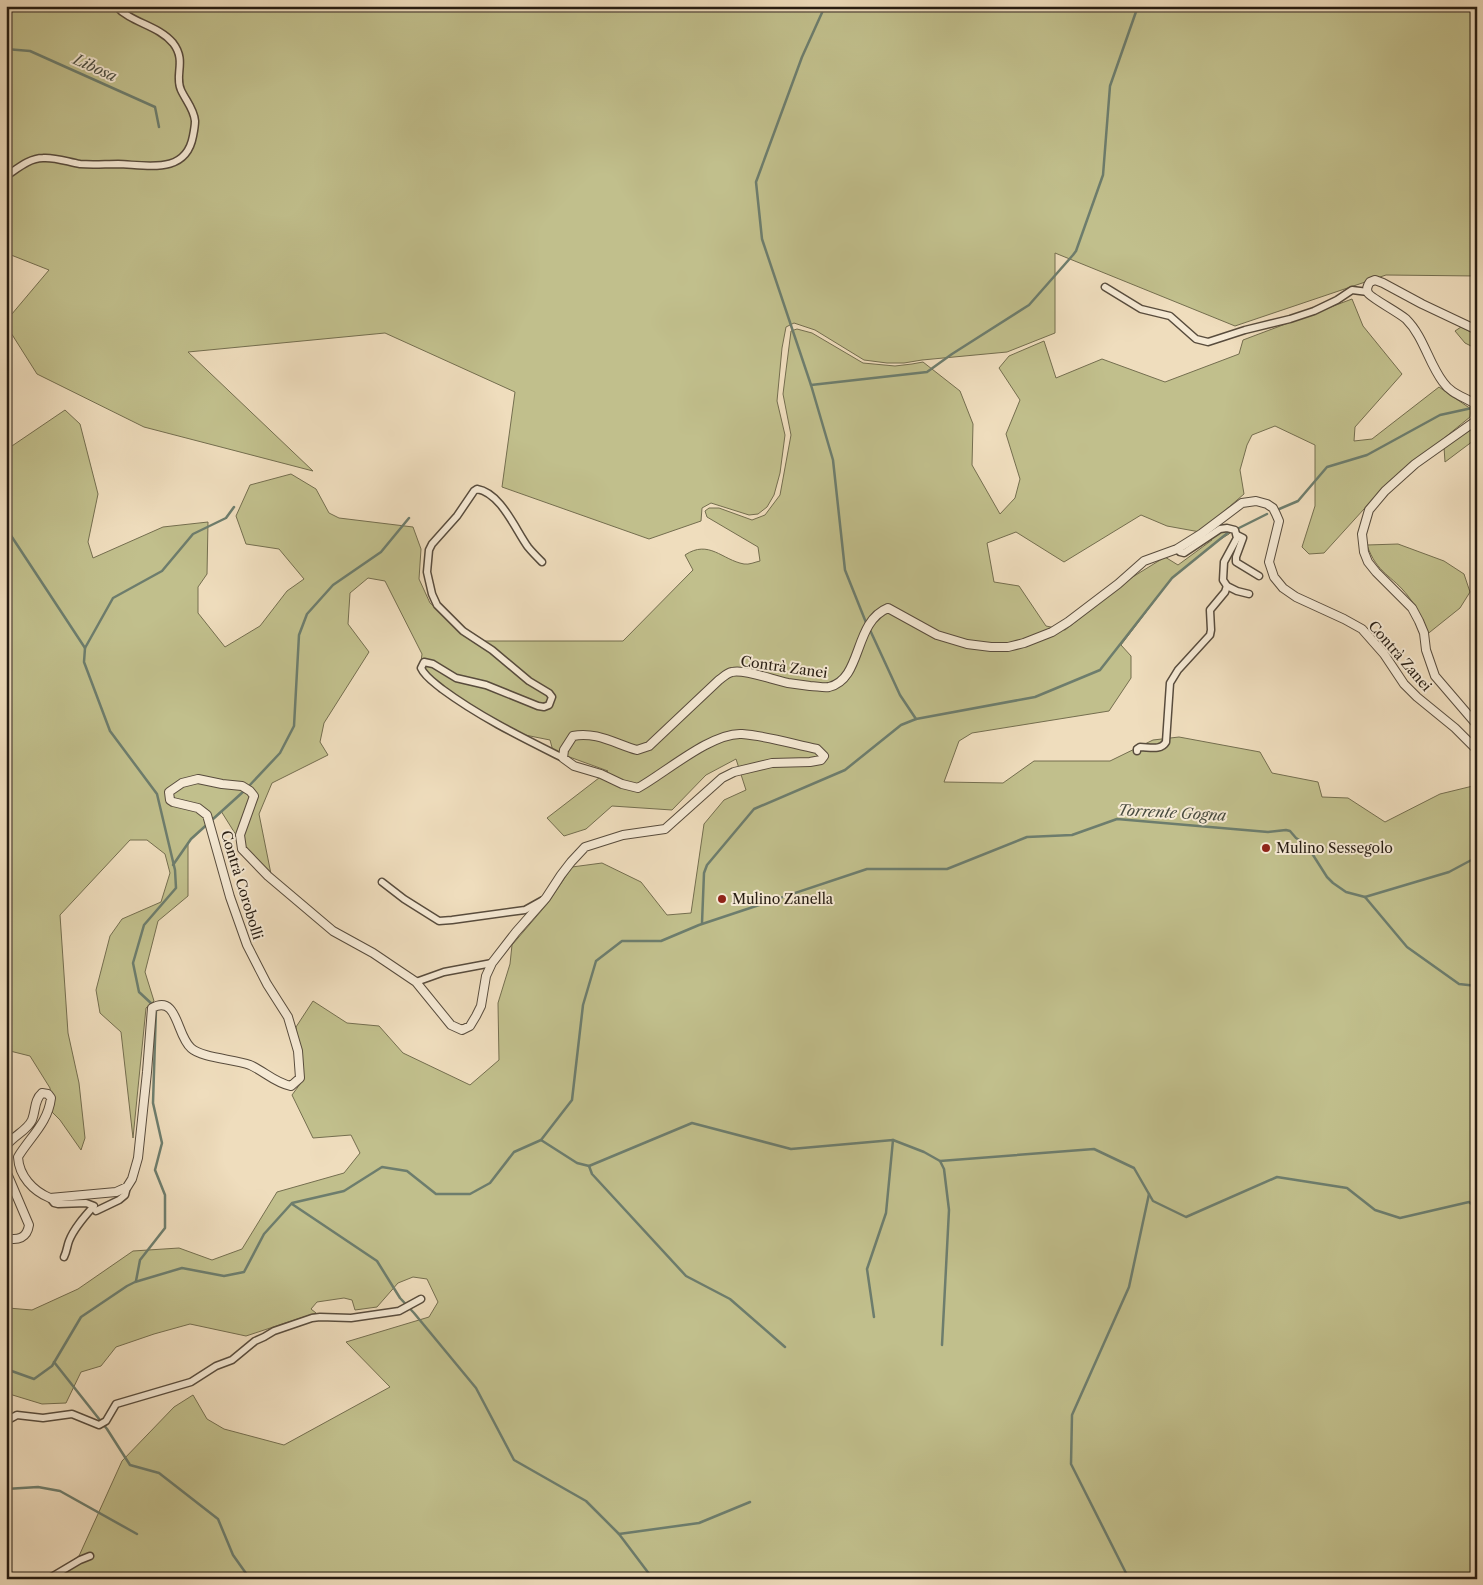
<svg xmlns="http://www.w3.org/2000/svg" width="1483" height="1585" font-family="'Libre Caslon Text',serif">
<rect width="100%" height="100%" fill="#efddbd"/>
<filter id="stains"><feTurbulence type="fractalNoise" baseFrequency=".004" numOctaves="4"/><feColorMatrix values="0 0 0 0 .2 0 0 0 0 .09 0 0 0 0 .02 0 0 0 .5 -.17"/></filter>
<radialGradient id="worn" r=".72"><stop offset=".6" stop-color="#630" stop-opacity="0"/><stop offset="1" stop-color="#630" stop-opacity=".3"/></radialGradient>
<!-- green -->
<g fill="#c1bf8c" stroke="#746e4f">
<path d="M6 6H1477V276L1386 275 1235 326 1055 253V333L1007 352 922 360 904 363H887L864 360 815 330 794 323 786 327 782 348 777 401 785 435 780 473 774 495 767 507 758 514 749 515 711 503 702 508 701 521 649 539 502 487 515 392 385 333 188 352 313 471 144 427 37 374 6 325V321L49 270 6 253Z"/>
<path d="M1352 299 1363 326 1402 374 1355 427 1354 441 1372 439 1439 387 1471 409 1470 417 1384 487 1324 553 1309 554 1302 547 1315 506V445L1275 426 1252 435 1247 445 1240 470 1244 494 1200 532 1167 526 1141 515 1064 562 1016 532 987 543 994 582 1019 586 1046 626 1065 630 1131 578 1165 557 1178 565 1212 540 1204 534 1216 526 1233 529 1229 534 1216 542 1172 578 1121 645 1131 656V678L1109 711 972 733 959 741 944 782 1003 783 1034 761H1110L1153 740 1179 737 1260 752 1272 773 1318 782 1322 797 1348 798 1385 822 1440 794 1477 785V1579H46L79 1556 122 1461 174 1407 193 1395 207 1419 224 1429 284 1445 390 1387 346 1342 429 1317 438 1302 427 1279 413 1277 398 1283 377 1307 355 1310 352 1300 344 1298 317 1302 311 1309 316 1313 246 1336 190 1324 154 1334 116 1347 101 1366 81 1372 66 1403 42 1404 6 1393V1302L8 1308 32 1310 78 1289 133 1251 179 1248 212 1260 242 1249 277 1192 344 1173 360 1153 351 1135 313 1138 292 1095 303 1080 296 1027 313 1001 347 1023 379 1026 403 1053 470 1085 499 1060 498 1003 510 964 512 945 548 903 572 867 602 863 641 882 667 915 691 913 704 824 724 800 746 790 736 759 706 775 672 810 612 806 586 829 564 836 547 818 608 771 553 751 550 740 525 735 467 704 420 669 422 654 385 581 368 578 350 593 348 624 369 652 324 723 320 742 328 755 272 783 259 814 271 874 246 851 221 811 188 842V896L158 921 145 972 154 1001 146 1008 133 1138 121 1032 100 1013 96 990 110 936 122 919 161 902 170 873 165 854 147 840H130L60 915 68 1033 79 1083 85 1138 81 1150 60 1120 52 1112 50 1088 30 1056 6 1050V450L65 410 80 424 98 494 88 542 93 558 163 527 208 522 207 574 198 587V613L225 647 260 626 287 591 304 579 279 549 246 544 236 516 250 485 291 474 316 489 329 513 339 518 413 527 421 549 419 579 430 603 475 641H623L693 570 685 555C709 539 722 560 744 564 749 565 755 562 760 561L758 547 707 517 705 511 709 508H719L752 520 765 515 780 495 791 435 783 394 791 331 797 329 812 333 863 363 895 366 912 364 923 362 960 391 973 424 972 465 1000 514 1015 498 1020 479 1006 434 1020 400 999 368 1009 356 1044 341 1056 378 1102 359 1165 382 1239 354 1243 340Z"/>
<path d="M1461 327 1477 335V349L1465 343 1455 331Z"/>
<path d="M1477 422V438L1445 462 1444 447Z"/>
<path d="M1398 544 1444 561 1464 574 1470 592 1460 608 1425 636C1421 623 1418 608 1408 596 1392 575 1377 574 1367 545Z"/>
</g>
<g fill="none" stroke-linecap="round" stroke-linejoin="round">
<!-- stream -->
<g stroke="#6d7d6d" stroke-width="2.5">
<path d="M825 6 802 57 756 182 762 239 811 385 833 460 845 570 867 625"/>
<path d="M6 49 30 51 155 107 159 127"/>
<path d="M811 385 927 372 952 354 1029 305 1073 255 1076 251 1103 175 1110 86 1138 6"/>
<path d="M1277 510 1298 501 1327 467 1367 455 1440 415 1472 408"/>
<path d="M6 528 85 648"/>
<path d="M1235 530 1267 514"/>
<path d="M870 630 900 695 916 719"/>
<path d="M248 787 280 753 294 726 299 635 307 614 333 585 381 552 409 518"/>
<path d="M173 865 191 839 244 791"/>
<path d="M1365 897 1407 947 1459 984 1477 986"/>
<path d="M1365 897 1449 872 1477 857"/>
<path d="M702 923 704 873 707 865 754 809 845 770 901 725 916 719 1035 697 1100 670 1172 578 1230 531"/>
<path d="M153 1005 139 992 133 963 144 925 176 888 175 870 157 794 110 731 84 662 85 648 113 598 162 571 193 534 226 518 234 507"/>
<path d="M541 1140 577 1163 589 1166 692 1123 791 1149 893 1140 924 1152 940 1161 1094 1149 1134 1168 1153 1201 1186 1217 1277 1177 1347 1188 1375 1210 1400 1218 1469 1202 1477 1208"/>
<path d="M940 1161 944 1169 949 1210 942 1345"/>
<path d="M589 1166 592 1174 686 1276 730 1299 785 1347"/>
<path d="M292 1204 377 1261 400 1298 414 1313 476 1388 514 1460 586 1501 619 1534 653 1579"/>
<path d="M136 1281 140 1260 165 1228V1195L155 1170 162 1143 153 1103 156 1009"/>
<path d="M874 1317 867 1269 886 1213 893 1140"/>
<path d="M54 1362 107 1429 130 1465 159 1473 218 1519 233 1555 250 1579"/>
<path d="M6 1369 34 1379 52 1366 81 1317 127 1286 135 1282 182 1268 224 1276 244 1272 264 1234 292 1203 344 1191 382 1167 407 1171 436 1194H470L490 1183 514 1152 541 1140 572 1100 583 1005 596 961 622 941H661L699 925 867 869H947L1027 837 1072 835 1117 819 1268 832 1286 830 1290 831 1296 838 1306 844 1327 877 1333 883 1346 892 1365 897"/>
<path d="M6 1489 38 1487 60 1491 137 1534"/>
<path d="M619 1534 699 1523 750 1502"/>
<path d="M1129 1579 1071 1464 1072 1415 1129 1287 1149 1194"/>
</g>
<!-- minor casing -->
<g stroke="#584c3d" stroke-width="9">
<g id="minor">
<path d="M6 176C17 169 29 158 43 158 55 157 68 162 80 164 93 165 105 164 118 164 147 165 186 175 193 136 194 131 195 126 195 121 194 109 186 101 181 90 174 75 187 61 173 43 158 25 131 23 116 6"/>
<path d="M1105 287 1141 309 1170 316 1196 339 1208 342 1245 330 1290 319 1314 311 1337 300 1352 290 1368 292"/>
<path d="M1237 535 1243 538 1236 557V562L1259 576"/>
<path d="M1177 549 1180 552 1184 553 1220 529 1227 528 1235 530 1237 538 1224 562 1223 580 1227 586 1237 591 1249 594"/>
<path d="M542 562C537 557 532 552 528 547 515 529 501 493 477 489L474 491 457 516 432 544 429 550 427 572 432 594 437 605 463 631 492 650 529 681 549 693 552 697 549 705 544 707 538 706 486 685 456 678 433 664 424 662 421 668C425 677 435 683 442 689 480 717 521 737 563 758"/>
<path d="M1137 751V749L1140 747C1149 747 1161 751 1166 742L1170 683 1178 670 1210 635 1211 630 1210 610 1225 592 1227 586"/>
<path d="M382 882 404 899 439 921 452 920 525 910 543 900"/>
<path d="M416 982 444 972 492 963"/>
<path d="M50 1198 54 1203 58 1204 86 1203 94 1206C85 1216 74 1228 69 1241 67 1246 67 1251 64 1257"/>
<path d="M96 1211 119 1200 125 1195 127 1187"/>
<path d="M6 1421 17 1415 43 1418 72 1414 99 1425 106 1421 116 1404 191 1382 216 1366 232 1360 255 1341 264 1337 274 1331 312 1318 320 1317 351 1318 399 1311 421 1299"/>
<path d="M48 1579 80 1560 90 1556"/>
</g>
</g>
<!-- tertiary casing -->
<g stroke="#584c3d" stroke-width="10">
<g id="tertiary">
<path d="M1477 330 1422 304 1383 283 1375 280 1370 282C1367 286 1366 289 1368 293 1371 298 1398 312 1406 319 1424 337 1428 362 1443 382 1451 394 1465 397 1477 405"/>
<path d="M1477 420 1415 464 1385 491 1369 510 1362 534 1364 552 1368 562 1376 572 1412 608 1419 621 1424 633 1426 650 1435 676 1477 725"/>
<path d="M6 1146C14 1135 27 1131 32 1120 36 1110 34 1100 42 1093L48 1094 51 1098C48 1123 30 1137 18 1157 19 1176 33 1191 50 1198L116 1192 127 1187 132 1179 138 1158 147 1072 152 1008C178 994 176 1035 191 1048 202 1058 233 1059 250 1065 264 1071 275 1083 291 1086L300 1078 298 1051 288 1017 267 984 247 945 230 897 207 815 198 808 173 802 170 800 169 792 182 783 198 779 222 784 242 786 250 791 254 796 240 835 242 849 268 876 333 931 373 953 416 982 451 1025 462 1030 470 1026 476 1016 481 1006 486 976 492 963 516 932 546 898 561 875 571 862 585 847 623 835 665 829 722 778 734 772 772 763 810 762 821 760 824 756 817 749C793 744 767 736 742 734 712 732 665 773 638 788L622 784 601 774 574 766 563 758 564 750 573 736C595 731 616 744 637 750L649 746 719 680C723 677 727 673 732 672 745 669 773 680 788 683 795 684 803 685 810 686 816 686 824 688 829 687 863 679 853 622 888 608L937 635 967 644 991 647H1008L1024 643 1052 632 1068 622 1118 584 1144 561 1177 549 1201 534 1242 503 1256 501 1267 504 1273 508 1276 514 1279 521 1269 562 1274 577 1283 588 1296 597 1344 619 1362 629 1384 654 1404 684 1417 697 1455 728 1477 750"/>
<path d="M6 1171 29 1225C27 1238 18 1241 6 1238"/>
</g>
</g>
<!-- minor -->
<use href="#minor" stroke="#f5e9d4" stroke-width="6"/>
<!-- tertiary -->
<use href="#tertiary" stroke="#f5e9d4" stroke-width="8"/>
</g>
<!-- markers -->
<g fill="#8f2418" stroke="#f5e9d4" stroke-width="2">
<circle cx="1266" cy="848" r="5"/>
<circle cx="722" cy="899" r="5"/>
</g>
<g text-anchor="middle" stroke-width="4" stroke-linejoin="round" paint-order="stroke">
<!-- street labels -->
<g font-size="14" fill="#261c12" stroke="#f5e9d4">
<text transform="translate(1400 656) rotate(49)" y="5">Contrà Zanei</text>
<text transform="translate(784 667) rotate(8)" y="5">Contrà Zanei</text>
<text transform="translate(242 885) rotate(73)" y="5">Contrà Corobolli</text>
</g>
<!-- poi labels -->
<g font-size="14" fill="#261c12" stroke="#f5e9d4" text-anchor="start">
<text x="1276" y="853">Mulino Sessegolo</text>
<text x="732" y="904">Mulino Zanella</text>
</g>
<!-- water labels -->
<g font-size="15" font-style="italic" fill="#494c40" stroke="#f5e9d4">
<text transform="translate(95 68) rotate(24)" y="5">Libosa</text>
<text transform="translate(1172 813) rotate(3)" y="5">Torrente Gogna</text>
</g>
</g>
<!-- margin -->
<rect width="1483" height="1585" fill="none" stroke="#efddbd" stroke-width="25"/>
<rect x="8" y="8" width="1468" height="1570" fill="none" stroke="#261c12" stroke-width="2.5"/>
<rect x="12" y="12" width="1458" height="1560" fill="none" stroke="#261c12"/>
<rect width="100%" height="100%" filter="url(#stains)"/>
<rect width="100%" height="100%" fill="url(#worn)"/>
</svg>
